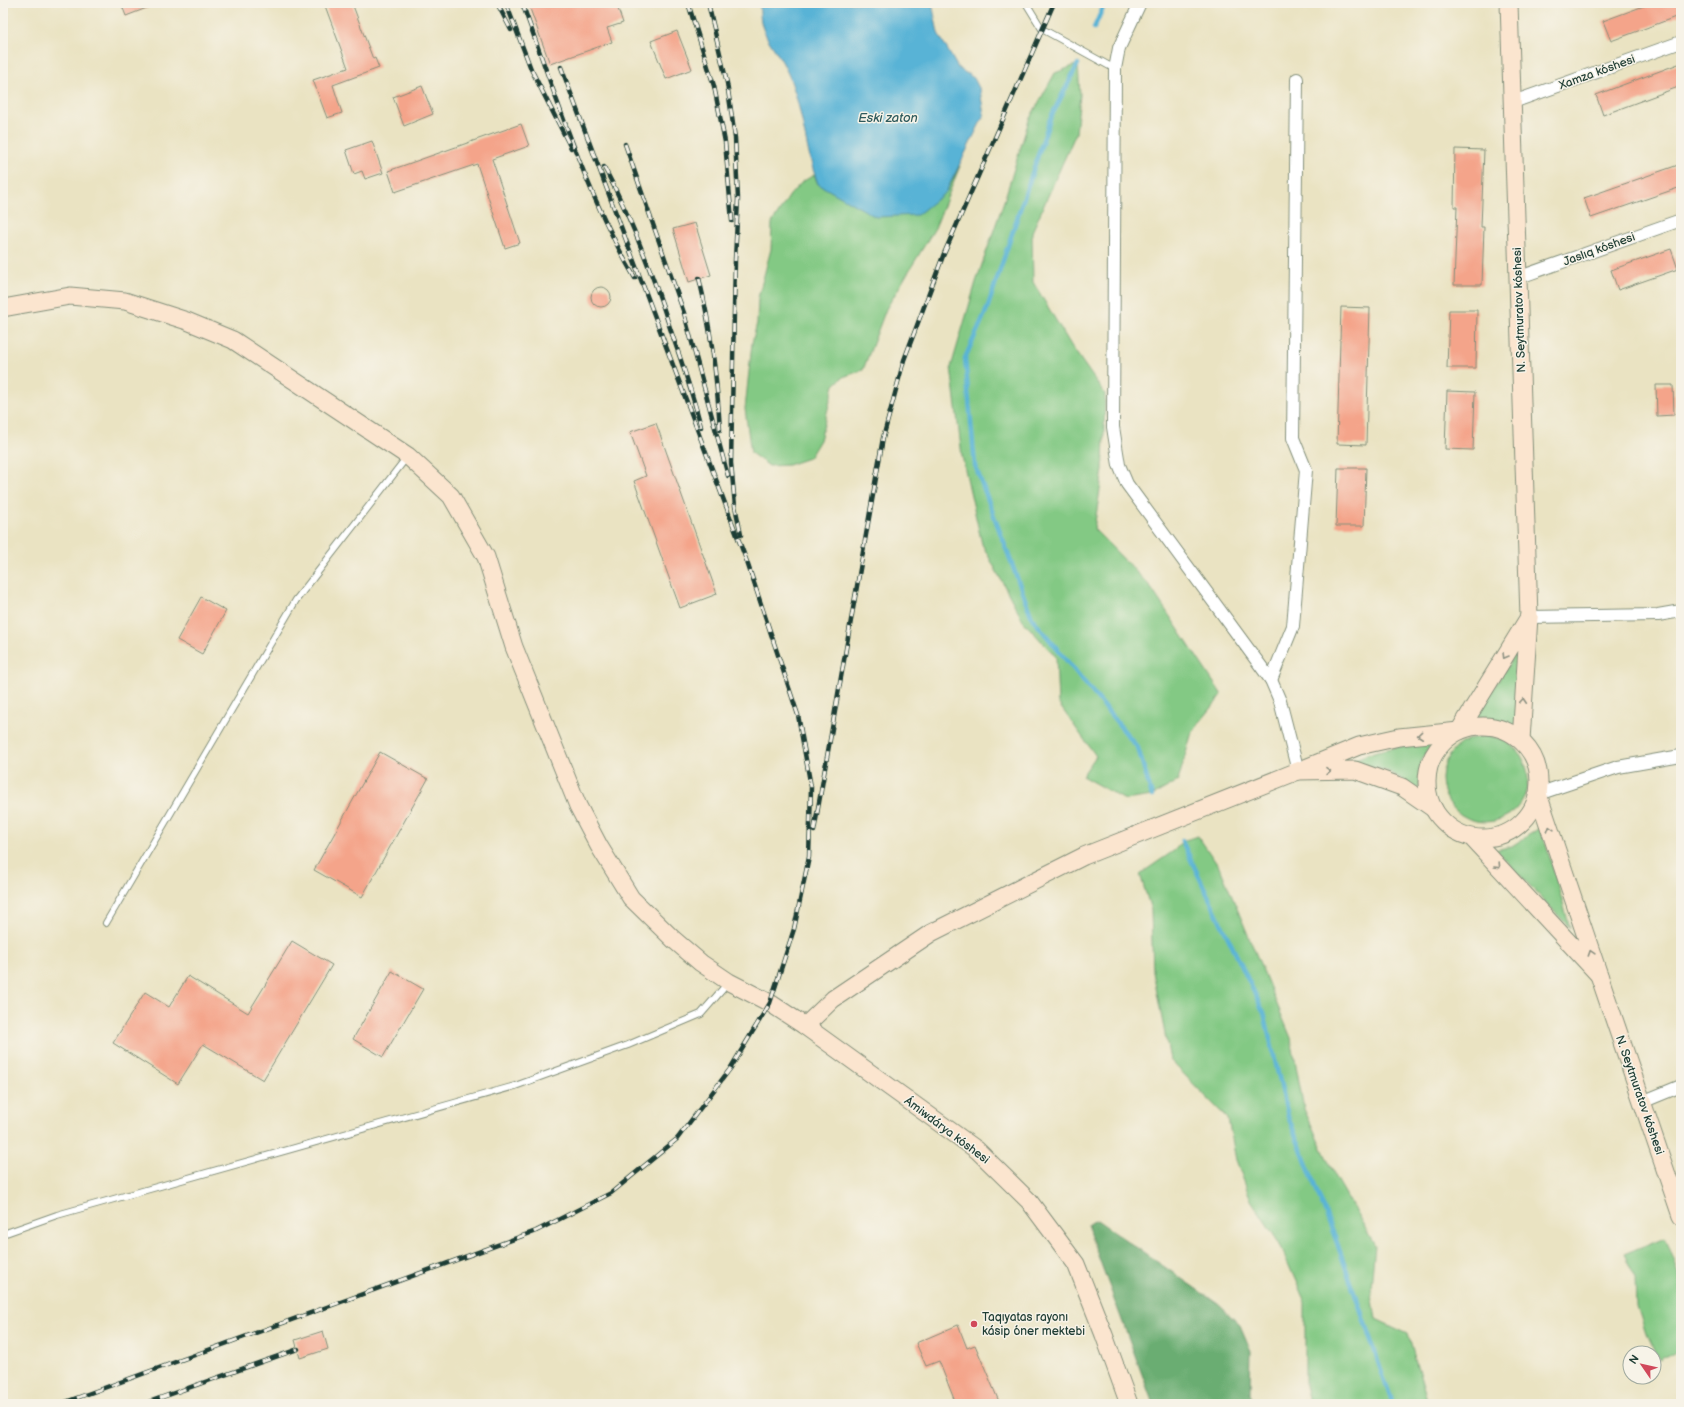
<svg xmlns="http://www.w3.org/2000/svg" width="1684" height="1407" font-family="'Balsamiq Sans',sans-serif">
<rect width="100%" height="100%" fill="#f7f3e8"/>
<filter id="ink" filterUnits="userSpaceOnUse"><feTurbulence type="fractalNoise" baseFrequency=".025" numOctaves="2"/><feDisplacementMap in="SourceGraphic" scale="8" xChannelSelector="R" yChannelSelector="G"/><feConvolveMatrix kernelMatrix="1 2 1 2 8 2 1 2 1" color-interpolation-filters="sRGB"/></filter>
<filter id="wash" filterUnits="userSpaceOnUse"><feTurbulence type="fractalNoise" baseFrequency=".012" numOctaves="4" result="noise"/><feDisplacementMap in="SourceGraphic" scale="16" xChannelSelector="R" yChannelSelector="G"/><feGaussianBlur stdDeviation="0.9" result="paint"/><feColorMatrix in="noise" values="0 0 0 0 0 0 0 0 0 0 0 0 0 0 0 0 0 1.4 0 .05"/><feComposite in="paint" operator="in"/></filter>
<g filter="url(#wash)">
<rect width="100%" height="100%" fill="#eae3c2"/>
<!-- green -->
<g fill="#83c984" stroke="#51835c">
<path d="M1078 64 1080 95 1076 133 1032 232 1033 282 1072 347 1105 394 1103 470 1094 529 1149 585 1222 695 1192 732 1178 781 1152 796 1125 800 1082 776 1096 756 1058 703 1056 657 1023 621 982 544 962 456 951 367 976 282 1005 198 1029 120 1055 73Z"/>
<path d="M960 166 935 228 886 309 863 370 843 377 834 385 820 440 809 458 788 465 769 466 751 453 745 409 752 343 757 323 758 298 771 249 772 223 790 195 802 182 814 175 818 184 946 192Z"/>
<path d="M1521 645 1516 729C1502 723 1489 719 1473 720Z"/>
<circle cx="1485" cy="779" r="43"/>
<path d="M1434 740 1422 759 1419 789 1385 770 1347 762 1377 751Z"/>
<path d="M1541 827 1570 928 1496 850 1512 846Z"/>
<path d="M1198 836 1221 870 1291 1038 1304 1109 1334 1174 1375 1245 1371 1287 1376 1319 1408 1334 1428 1404H1310L1305 1387V1302L1279 1243 1251 1200 1236 1160 1228 1119 1170 1060 1153 972 1151 910 1140 874 1175 850 1182 841Z"/>
<path d="M1665 1237 1681 1278V1350L1659 1361 1646 1334 1637 1306 1636 1278 1624 1254Z"/>
</g>
<!-- forest -->
<path fill="#6aad72" stroke="#447553" d="M1097 1220 1218 1304 1240 1325 1251 1351 1250 1394 1255 1404H1153L1090 1234 1088 1224Z"/>
<!-- water -->
<path fill="#59b3d6" stroke="#3c7885" d="M760 3H932L938 33 958 68 974 78 980 90 984 115 946 192 917 215 876 217 818 184C803 145 803 101 784 65 771 41 758 33 760 3Z"/>
<g fill="none" stroke-linecap="round" stroke-linejoin="round">
<!-- stream -->
<g stroke="#59b3d6" stroke-width="4.5">
<path d="M1094 28 1105 3"/>
<path d="M1078 64 1050 119 987 309 965 358 975 465 1032 618 1138 748 1152 796"/>
<path d="M1182 841 1264 1013 1288 1116 1336 1240 1393 1404"/>
</g>
</g>
<g id="blocks">
<!-- building -->
<g fill="#f4a48a">
<path d="M121 3H157V4L126 16Z"/>
<path d="M324 3H352L373 59 375 58 379 68 333 85 342 113 327 118 313 80 348 68Z"/>
<path d="M528 3H616L623 23 607 28 612 42 550 64Z"/>
<path d="M1652 3H1681V15L1611 41 1603 21Z"/>
<path d="M677 31 692 69 666 79 651 41Z"/>
<path d="M1681 63V86L1603 115 1596 95Z"/>
<path d="M422 86 433 114 404 126 393 97Z"/>
<path d="M521 124 529 146 492 159 520 243 505 248 477 164 395 192 388 171Z"/>
<path d="M372 141 383 173 365 179 362 171 354 174 346 150Z"/>
<path d="M1455 149 1484 150 1481 227H1484L1482 285H1454L1457 207H1454Z"/>
<path d="M1681 164V187L1591 218 1584 198Z"/>
<path d="M695 223 711 275 689 282 673 229Z"/>
<path d="M1671 249 1678 269 1618 290 1611 270Z"/>
<circle cx="601" cy="297" r="10"/>
<path d="M1341 307 1370 308 1366 445 1337 444Z"/>
<path d="M1449 310H1477L1476 368H1447Z"/>
<path d="M1656 385H1673L1674 415 1657 416Z"/>
<path d="M1447 391 1475 392 1473 450 1445 449Z"/>
<path d="M656 423 717 594 680 608 634 481 646 476 630 432Z"/>
<path d="M1338 468H1366L1364 526H1336Z"/>
<path d="M201 597 226 611 202 654 177 640Z"/>
<path d="M380 752 428 779 362 897 314 870Z"/>
<path d="M292 941 332 965 263 1080 203 1044 178 1084 113 1043 145 992 169 1007 188 976 248 1013Z"/>
<path d="M392 971 423 989 383 1057 353 1039Z"/>
<path d="M958 1325 967 1348 975 1345 1000 1404H956L939 1361 926 1366 916 1343Z"/>
<path d="M323 1331 328 1349 300 1358 295 1340Z"/>
</g>
</g>
</g>
<g filter="url(#ink)">
<use href="#blocks" fill-opacity="0" stroke="#84907b" stroke-width="1"/>
<g fill="none" stroke-linecap="round" stroke-linejoin="round">
<!-- lane casing -->
<g stroke="#84907b" stroke-width="8">
<g id="lane">
<path d="M1026 3 1042 29 1115 69"/>
<path d="M106 923 296 600 407 457"/>
<path d="M3 1234 57 1215 515 1086 628 1045 701 1014 728 983"/>
</g>
</g>
<!-- street casing -->
<g stroke="#84907b" stroke-width="14">
<g id="street">
<path d="M1140 3 1119 48 1115 69 1113 427 1119 465 1127 484 1271 680 1280 701 1298 771"/>
<path d="M1513 102 1681 42"/>
<path d="M1517 278 1681 220"/>
<path d="M1529 617 1658 615 1681 611"/>
<path d="M1271 680 1293 626 1306 470 1293 438 1297 79"/>
<path d="M1538 794 1618 767 1681 756"/>
<path d="M1642 1102 1681 1086"/>
</g>
</g>
<!-- secondary casing -->
<g stroke="#84907b" stroke-width="19">
<g id="secondary">
<path d="M1509 3 1529 617"/>
<path d="M3 308 70 296 125 301 187 321 233 340 408 456 451 496 486 557 514 647 578 806 599 846 631 898 673 939 701 963 729 982 770 1003 805 1026 977 1150 1029 1201 1076 1264 1104 1335 1129 1404"/>
<circle cx="1483" cy="782" r="56"/>
<path d="M1434 809 1402 787 1355 770 1298 771 1359 746 1399 737 1459 731 1529 617 1521 740"/>
<path d="M1472 838 1599 975 1538 794"/>
<path d="M1599 975 1681 1216"/>
<path d="M805 1026 833 999 931 933 1084 856 1298 771"/>
</g>
</g>
<!-- lane -->
<use href="#lane" stroke="#fff" stroke-width="6"/>
<!-- street -->
<use href="#street" stroke="#fff" stroke-width="12"/>
<!-- secondary -->
<use href="#secondary" stroke="#fbe5cf" stroke-width="17"/>
<!-- rail casing -->
<g stroke="#1f3d34" stroke-width="4.5">
<g id="rail">
<path d="M497 3 511 30"/>
<path d="M506 3 531 69 571 148"/>
<path d="M522 3C556 95 585 193 635 278"/>
<path d="M688 3 714 86 725 142 732 221"/>
<path d="M708 3 727 83 735 138 738 199 735 260 731 463 735 506 741 535"/>
<path d="M625 144 684 313 728 476"/>
<path d="M604 167C632 219 653 275 671 331 682 363 693 394 701 427"/>
<path d="M699 278C711 328 717 378 720 430"/>
<path d="M814 831 883 438 904 360 943 256 1054 3"/>
<path d="M60 1404 536 1231 611 1193 677 1139 730 1069 770 1003 794 929 809 857 811 787 798 715 747 562 561 67"/>
<path d="M143 1404 298 1349"/>
</g>
</g>
<!-- rail -->
<use href="#rail" stroke="#f7f3e8" stroke-width="3" stroke-dasharray="9" stroke-linecap="butt"/>
</g>
<!-- one-way arrows -->
<defs><path id="oneway-chevron" d="M-2-3.5L2.5 0L-2 3.5" fill="none" stroke-width="1.6" stroke-linecap="round" stroke-linejoin="round"/></defs>
<g stroke="#8d9182">
<use href="#oneway-chevron" transform="translate(1505 656) rotate(121)"/>
<use href="#oneway-chevron" transform="translate(1523 701) rotate(-86)"/>
<use href="#oneway-chevron" transform="translate(1420 735) rotate(174)"/>
<use href="#oneway-chevron" transform="translate(1328 771) rotate(-1)"/>
<use href="#oneway-chevron" transform="translate(1550 829) rotate(-108)"/>
<use href="#oneway-chevron" transform="translate(1498 866) rotate(47)"/>
<use href="#oneway-chevron" transform="translate(1591 953) rotate(-108)"/>
</g>
</g>
<!-- markers -->
<circle fill="#d1495b" stroke="#f7f3e8" stroke-width="1.5" cx="974" cy="1324" r="4"/>
<g text-anchor="middle" stroke-width="3" stroke-linejoin="round" paint-order="stroke">
<!-- street labels -->
<g font-size="12" fill="#1f3d34" stroke="#f7f3e8">
<text transform="translate(1597 72) rotate(-20)" y="4">Xamza kóshesi</text>
<text transform="translate(1599 249) rotate(-20)" y="4">Jaslıq kóshesi</text>
<text transform="translate(1519 310) rotate(-92)" y="4">N. Seytmuratov kóshesi</text>
<text transform="translate(1640 1095) rotate(71)" y="4">N. Seytmuratov kóshesi</text>
<text transform="translate(947 1130) rotate(37)" y="4">Ámiwdárya kóshesi</text>
</g>
<!-- poi labels -->
<g font-size="12" fill="#1f3d34" stroke="#f7f3e8" text-anchor="start">
<text x="982" y="1321">Taqıyatas rayonı<tspan x="982" dy="14">kásip óner mektebi</tspan></text>
</g>
<!-- water labels -->
<g font-size="13" font-style="italic" fill="#2e5a5c" stroke="#f7f3e8">
<text x="888" y="122">Eski zaton</text>
</g>
</g>
<!-- margin -->
<rect width="1684" height="1407" fill="none" stroke="#f7f3e8" stroke-width="16"/>
<!-- north arrow -->
<g transform="translate(1642 1365) rotate(304)"><circle r="19" fill="#f7f3e8" stroke="#a1aaa0"/>
<path d="M0-3L7 15L0 10L-7 15Z" fill="#d1495b"/>
<text y="-6" font-size="11" font-weight="bold" text-anchor="middle" fill="#1f3d34">N</text>
</g>
</svg>
